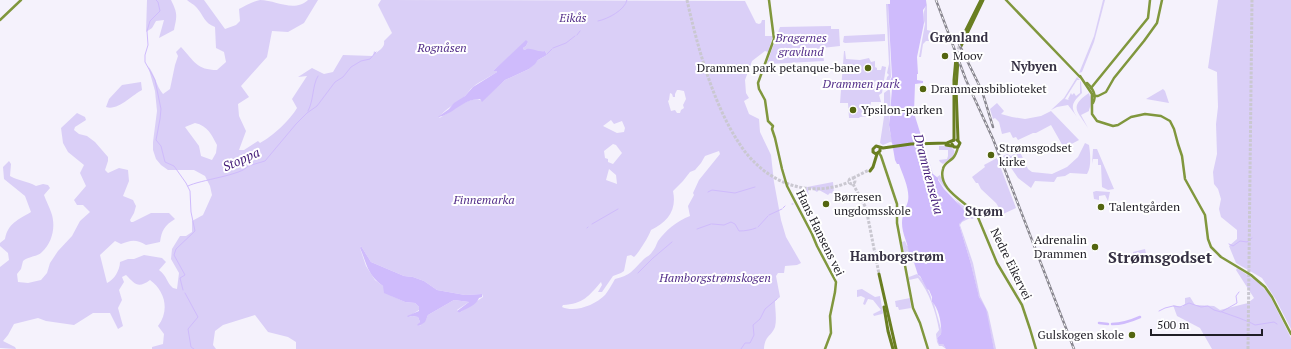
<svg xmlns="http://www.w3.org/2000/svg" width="1291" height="349" font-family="'PT Serif',serif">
<rect width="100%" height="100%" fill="#f5f2fc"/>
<!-- green -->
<g fill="#dacff7" fill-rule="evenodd">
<path d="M147 0H171C178 14 177 16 174 30L159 38 164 20 156 21 152 28 146 32Z"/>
<path d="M187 0H204L225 29 236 25 240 21 239 9C245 6 253 1 260 0 276 0 294 13 308 0H318L304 23 288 32 272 31 267 57 241 86 249 97 238 104 239 116 246 131 239 150H244L258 141 260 143C273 136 290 120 297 108L292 99 307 76 298 77 312 68 324 74 333 72 343 55 373 56 374 51 376 53C381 49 385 47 384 41L392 33 378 5 381 0 745 1 756 23 759 24 761 23 762 20H765V36H773L768 52 765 51 752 61 745 80 746 93 749 98 744 101 749 114 759 119 760 132 771 155 774 182 781 220 786 237 801 263 797 265 785 266 784 273H778L776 276 780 297 775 301C775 309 777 319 775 327 771 337 765 335 764 349H296V342L288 337 268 332 255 315 223 325 215 331 213 345 216 349H152V347L163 344 164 334 158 326C170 310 165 291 150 280 138 289 135 284 126 275L122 277 124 282 119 290 122 300 118 308 123 326 118 329 110 313H93L74 325 46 321 38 318 14 324 8 335 3 341 15 347 16 349 0 348V267L9 260 8 253 0 246V243L5 239C8 223 18 220 31 212L25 196 4 179 3 167 9 161 11 164 10 176C19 181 27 181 36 186L43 184 48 185 50 188 44 195C46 201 49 206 51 212 56 225 53 242 42 252 37 257 29 256 23 261L21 269 17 274 18 282 28 283 41 280 47 273 50 263 58 251 72 236 80 221 90 212 83 205H77L74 200 86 186 80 173 84 165 68 152 63 143 61 128 77 113 85 117 86 120 75 127 74 130 79 134 87 136 95 142 108 157V161L105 170 108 173 119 168 128 170 129 181 123 196 133 200 136 206 134 213 130 220 131 222H133L151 213H169L175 219C164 226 162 230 160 242L146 245C136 239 131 240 121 244L115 241 100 255 107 283C114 280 120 270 120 262L128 259H134L144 255 162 258 166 262 159 270C168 277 166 282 173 288L177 289 179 273 171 259 172 249 180 236H186L192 232V221L203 215 212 195 210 186 205 176 194 170H168L161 165 156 159 153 150V142L157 111 155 91 148 66C155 74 156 86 163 94L170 89 175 65 178 56 176 52 181 47C194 61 197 70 217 70L226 62 224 52 216 48 215 27C204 23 204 16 197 8 194 4 190 3 187 0ZM528 42 526 46 523 48 524 50 527 49 540 52 545 51 547 55 538 60 529 69 505 80 482 101C472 93 450 113 439 118 443 110 459 102 465 96 468 93 470 89 473 87 480 81 490 77 497 72L496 71H493L524 43ZM677 90H679L684 91 686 99 683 105 684 108 681 110 680 113H677L675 110 671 111 668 101 669 100 670 93 672 94 673 97H675V94ZM611 120 614 124 622 121 625 128 624 132 617 133 603 126ZM195 123C208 126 211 134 217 145L216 153 212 160 201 156 199 146 185 127ZM613 144 616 145 622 153 613 164 608 162V159L605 158 604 151ZM719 151 720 154 699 180 693 193 694 195 688 206 690 216C677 221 666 230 658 241 656 245 655 249 652 252 650 256 645 257 643 260 632 271 631 275 615 279 612 284 609 290 605 295 595 305 575 313 562 307L563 305C583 304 589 296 601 282L602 285 598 292H602L613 276 621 273 624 271 627 256 631 255 634 257C638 254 649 236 651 230 668 222 677 210 673 191L683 181 690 172 695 170 701 163 705 156ZM609 169 616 175 617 184 606 180ZM361 246 371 262 404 276 413 277 424 281 437 290 465 295 482 294 483 297 459 313 457 310 469 302 454 300 428 315C426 320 423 321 420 326H418L420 322 418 317 412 316 408 317 419 310V307L415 303 405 302 392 296 383 286 375 280 366 266 360 248Z"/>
<path d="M927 0V30L931 31 929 41H926L923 44 921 57H919L925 24C921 14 926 8 927 0Z"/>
<path d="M1103 0H1105L1094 42 1082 72 1079 73 1094 36Z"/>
<path d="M1218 0H1291V329L1276 300 1262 278 1236 263 1229 246 1237 239V230L1221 217 1219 209 1221 199 1218 189 1214 184 1213 172 1217 154 1216 124 1218 107 1217 72 1208 68Z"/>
<path d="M886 4H888L891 77 888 83C893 97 889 109 889 124 889 131 892 137 893 143L890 142 883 145 880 143 884 117V93L888 90 885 87 887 77 889 75 887 73 889 64Z"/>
<path d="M831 26V29H839L840 46 822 48 824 61 769 64 767 63 780 27Z"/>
<path d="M885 34V41L845 43 843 42 844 36Z"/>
<path d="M844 51H845L846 59 860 60 869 58 871 62 875 61V67L877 68V70H881L882 66 886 67 882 93 879 95 881 102H871L869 116 860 117 859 118H849L848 103H840Z"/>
<path d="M1077 77 1080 80H1077L1065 99 1069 100 1068 99 1071 93 1072 95 1074 93 1076 96 1080 93V81L1081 82 1082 93C1069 105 1071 109 1081 122L1068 105 1057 107 1051 110 1064 98Z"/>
<path d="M141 82 142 90C132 95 118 111 106 107L109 99 122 85Z"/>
<path d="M1163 89 1165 91 1169 103 1146 99Z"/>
<path d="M1089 93 1090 97 1091 93 1092 99 1090 110 1089 107V111L1081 115 1088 128C1078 111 1068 107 1089 93Z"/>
<path d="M997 103 1004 111 1001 114 1012 117 1025 119 1041 116 1051 111 1079 140 1064 148 1051 125 1036 133H1033L1018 140 1016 137 1013 138 1010 132 1002 134 999 122 995 118 993 119 990 109Z"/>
<path d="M1085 143 1089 145C1090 152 1092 166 1087 174L1070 173 1065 176 1057 177 1054 182 1035 181 1031 188 1018 178 1003 156 1007 154 1011 156 1018 151 1017 146H1020L1021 154 1028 169 1032 172 1052 174 1067 167 1078 157Z"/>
<path d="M939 146C947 146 957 146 954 156L943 164 940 162 939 160 947 159 948 156V150H939Z"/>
<path d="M1093 149H1097L1114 189 1108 190 1102 187 1101 165H1098V159H1093L1092 164Z"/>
<path d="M997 158 1016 208 1003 214 996 203 981 189 978 183H976L972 177 985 167 984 165Z"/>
<path d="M940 175C944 185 949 193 957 201 964 207 971 209 976 217L972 219 970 218 962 222 960 225 973 263 980 296 988 312 996 349H994L986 314 978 294 971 264 959 224C970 207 946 192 938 179L937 177Z"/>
<path d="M833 182 834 194 830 193 828 195 819 190 817 192 811 188 808 191 809 195 805 192 807 187Z"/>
<path d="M1096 191 1110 192 1108 201 1105 195 1099 196V200L1094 199 1093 192Z"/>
<path d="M905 241 907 246H909V253H911L914 262 906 263 902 242Z"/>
<path d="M1145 249 1147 258 1134 260 1133 252Z"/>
<path d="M1237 268 1258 282 1269 294 1291 338V349H1212L1200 328 1177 316 1173 305 1182 307 1185 304V298L1190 297 1195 305 1214 306 1220 310 1248 303 1254 298 1236 270Z"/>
<path d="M917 274C923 279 932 295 932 302L934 304 941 329V334L937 338 938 341 943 344 946 349 942 346H939L937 342 936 334 939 330C936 312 929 292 918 278L909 280V277Z"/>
<path d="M862 289 875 297 880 296 883 313 882 314 874 316 873 314 881 310 873 300 868 299 865 305 863 304 865 298 861 296 857 297V290Z"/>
<path d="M910 298 911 308 899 310 898 307H896L895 301Z"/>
</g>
<!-- water -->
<g fill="#cfbbfc">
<path d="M890 0H926V6L923 10 924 23 917 57 918 74H917V80L923 81V83L915 84 914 113 933 174 938 178V180L944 189 964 210 965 218 959 224 971 264 979 297 986 309 994 349H946L943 344H939L937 338 941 334C942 325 939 308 932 302V297L929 290 927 289 920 276 918 275 911 253H909C908 243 902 234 902 223 902 215 906 208 908 201 910 189 903 176 899 164H897L895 160 889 125 892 89C889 83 889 82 892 77L888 4H890Z"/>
<path d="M526 40 528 42 526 46 523 48 524 50C532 46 536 53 545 51L547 55 538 60 535 64 529 69 505 80 482 102 480 99C462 99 453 115 438 117L449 109 454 103 465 96 473 87 497 72 496 71H493Z"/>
<path d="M361 246 371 262 404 276 413 277 424 281 437 290 465 295 482 294V297L479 298C476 306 466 308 459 313L457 311 469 302 454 300 428 315 425 322 419 326 417 325 420 322 418 317 412 316 408 317 407 316 419 311V307L415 303 405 302 384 293 383 286C367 274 367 264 360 248Z"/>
</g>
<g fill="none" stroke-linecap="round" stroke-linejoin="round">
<!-- stream -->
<g stroke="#cfbbfc" stroke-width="1">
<path d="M156 0 158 2 160 11 150 21 147 31 148 45 145 55V62L155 80 161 109 160 119 156 140 161 146 165 162 174 166 186 183 190 191 191 212 195 231 176 249 174 255 185 275 180 278 183 290"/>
<path d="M598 21C608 19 625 10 627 0"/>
<path d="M577 35 580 31"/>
<path d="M553 48 566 43 575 36"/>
<path d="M547 54 552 49"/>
<path d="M308 111C314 100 312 86 318 76"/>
<path d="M188 186C199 180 243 175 248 166L265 161 296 124 307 113 317 106 335 82 343 77 351 67 361 61 370 59 376 52"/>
<path d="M708 192 712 190 735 193 755 187"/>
<path d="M792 204H793"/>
<path d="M783 208 785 206"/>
<path d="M769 215 782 209"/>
<path d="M592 224 618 209"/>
<path d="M712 224 724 225 731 222 735 224 739 231C745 231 751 230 756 228"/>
<path d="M758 227 768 216"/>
<path d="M587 228 588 227"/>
<path d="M697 229 711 224"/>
<path d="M1229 244 1233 246 1240 241 1247 242 1252 238"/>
<path d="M638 273 653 258 672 242"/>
<path d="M185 293 198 317 188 329 191 347 194 349"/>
<path d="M1159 311 1165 308 1173 306 1180 307 1189 303 1201 307 1208 306 1214 310 1221 312 1237 303 1236 296 1239 292"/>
<path d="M1222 312C1233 316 1246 320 1255 325L1274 322 1277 324"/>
<path d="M741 349 745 343H750L754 335 753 325 760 319 765 309 777 299"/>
</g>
<!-- river -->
<g stroke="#cfbbfc" stroke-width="2.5">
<path d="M1099 323 1108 324"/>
<path d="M1112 324C1121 324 1131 321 1140 317"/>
</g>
<!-- primary-tunnel -->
<g stroke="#cac8d1" stroke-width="3" stroke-dasharray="3 1.5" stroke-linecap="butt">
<path d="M687 0C697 45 713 104 739 143 763 181 806 200 849 182"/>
<path d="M956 58 960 43"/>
<circle cx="852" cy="181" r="3"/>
<path d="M853 178 869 170"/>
<path d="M853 184 866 208 879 274"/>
</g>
<!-- trunk-tunnel -->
<path stroke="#cac8d1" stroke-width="3" stroke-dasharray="3 1.5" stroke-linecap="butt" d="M1248 349 1252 0"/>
<!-- secondary -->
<g stroke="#80973d" stroke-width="2.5">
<path d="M769 0 774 39 758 83 759 89 765 100 768 121 773 126 772 129 775 138 782 169 787 186 812 234 817 246 836 282 835 292 830 316 831 333 825 349"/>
<path d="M1006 0 1080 77"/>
<path d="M0 20 21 0"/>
<path d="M1080 76 1092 94V114L1097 121 1113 126 1118 125 1131 117 1145 114 1161 116 1170 121 1174 129 1178 144 1182 156 1185 179 1205 215 1208 239 1211 247 1221 257 1251 275 1265 287 1272 297 1291 334"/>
<path d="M1087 83C1093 89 1097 95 1093 103"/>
<path d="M1091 88 1148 18 1150 0"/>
<path d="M1093 96H1098L1106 92 1114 78 1144 41 1157 23 1162 0"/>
<path d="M958 147C957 151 956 155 953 158 949 162 944 163 943 169 937 190 967 202 977 215L997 263 1022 305 1030 329 1036 349"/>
<path d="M879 153 881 156 897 204V223L913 308 920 323 928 349"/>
</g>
<!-- primary -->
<g stroke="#697e21" stroke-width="3">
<path d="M964 34 981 0"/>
<path d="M961 46 983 0"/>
<path d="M958 60 956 88 958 140"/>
<path d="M954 140V80L956 58"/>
<path d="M952 144 954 147H958L960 143 957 140"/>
<path d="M946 145 952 146"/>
<path d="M880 148V151L876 154 873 152V149L876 146 883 148 911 144 947 143 954 140"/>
<path d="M870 171 873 167 877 154"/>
<path d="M879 274 896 349"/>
<path d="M884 307 888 331 893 349"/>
</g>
<!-- rail casing -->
<g stroke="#88868f" stroke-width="2.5">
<g id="rail">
<path d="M936 0 966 80 993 139 1074 349"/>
<path d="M959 44 982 91 993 127"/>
</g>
</g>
<!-- rail -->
<use href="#rail" stroke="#fff" stroke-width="1" stroke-dasharray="3" stroke-linecap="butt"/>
</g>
<!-- markers -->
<g fill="#53650f" stroke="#fff" stroke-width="1.5">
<circle cx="945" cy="56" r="4"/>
<circle cx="868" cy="68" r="4"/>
<circle cx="923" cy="89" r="4"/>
<circle cx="853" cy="110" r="4"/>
<circle cx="991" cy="155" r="4"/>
<circle cx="826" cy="204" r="4"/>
<circle cx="1101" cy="207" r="4"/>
<circle cx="1095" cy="247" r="4"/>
<circle cx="1132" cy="335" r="4"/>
</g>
<g text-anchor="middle" stroke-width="4" stroke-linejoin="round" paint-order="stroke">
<!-- park labels -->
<g font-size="12" font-style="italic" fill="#532e89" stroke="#fff">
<text x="573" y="22">Eikås</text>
<text x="801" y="42">Bragernes<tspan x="801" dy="14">gravlund</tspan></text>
<text x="442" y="52">Rognåsen</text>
<text x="861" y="88">Drammen park</text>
<text x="484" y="204">Finnemarka</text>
<text x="715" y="282">Hamborgstrømskogen</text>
</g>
<!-- poi labels -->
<g font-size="12" fill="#201e26" stroke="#fff" text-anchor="start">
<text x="953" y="60">Moov</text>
<text x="860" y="72" text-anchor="end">Drammen park petanque-bane</text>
<text x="931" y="93">Drammensbiblioteket</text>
<text x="861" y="114">Ypsilon-parken</text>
<text x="999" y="152">Strømsgodset<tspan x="999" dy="14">kirke</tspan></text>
<text x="834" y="201">Børresen<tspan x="834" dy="14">ungdomsskole</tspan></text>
<text x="1109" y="211">Talentgården</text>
<text x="1087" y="244" text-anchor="end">Adrenalin<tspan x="1087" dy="14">Drammen</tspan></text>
<text x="1124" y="339" text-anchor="end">Gulskogen skole</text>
</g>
<!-- street labels -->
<g font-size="12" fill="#201e26" stroke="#fff">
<text transform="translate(820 233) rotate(64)" y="4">Hans Hansens vei</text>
<text transform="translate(1011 264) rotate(64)" y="4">Nedre Eikervei</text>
</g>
<!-- neighbourhood labels -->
<g font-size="13" font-weight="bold" fill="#363143" stroke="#fff">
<text x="959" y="42">Grønland</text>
<text x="1034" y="71">Nybyen</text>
<text x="984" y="216">Strøm</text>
<text x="897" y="261">Hamborgstrøm</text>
</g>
<!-- water labels -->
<g font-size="13" font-style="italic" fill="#451e79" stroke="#fff">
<text transform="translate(241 159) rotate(-24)" y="5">Stoppa</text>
<text transform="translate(929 174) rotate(75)" y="5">Drammenselva</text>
</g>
<!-- district labels -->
<g font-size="16" font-weight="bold" fill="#363143" stroke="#fff">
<text x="1160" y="263">Strømsgodset</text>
</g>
</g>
<!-- scale -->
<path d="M1151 329v6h111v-6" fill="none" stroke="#201e26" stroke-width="2"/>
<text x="1157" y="329" font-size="12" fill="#201e26" stroke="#ffffff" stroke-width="3" paint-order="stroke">500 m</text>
</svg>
